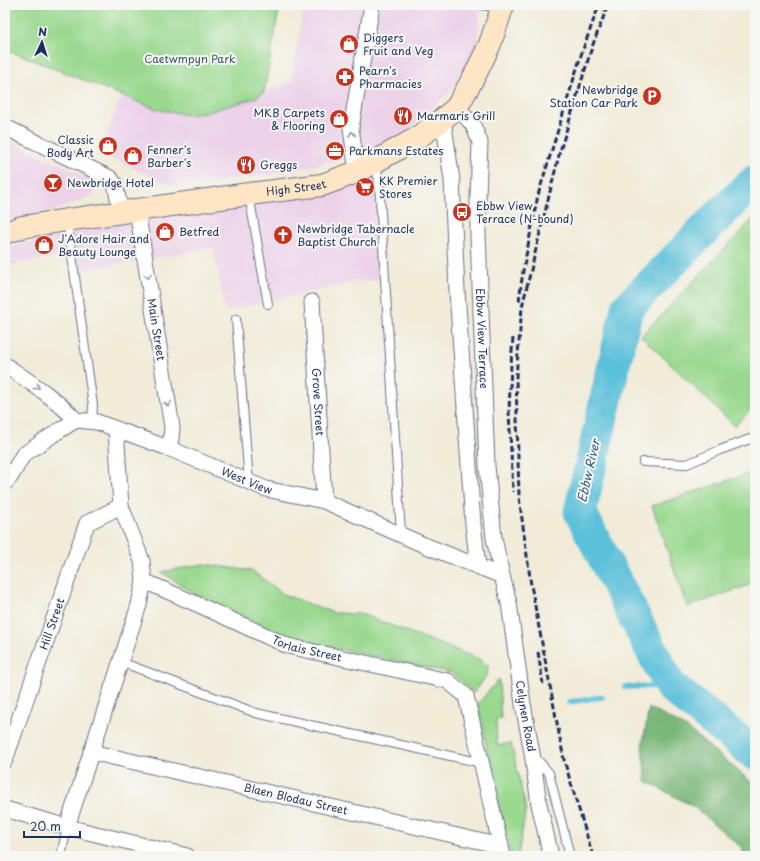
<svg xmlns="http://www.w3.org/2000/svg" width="760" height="861" font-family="'Playpen Sans',sans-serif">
<rect width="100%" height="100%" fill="#f6f6f2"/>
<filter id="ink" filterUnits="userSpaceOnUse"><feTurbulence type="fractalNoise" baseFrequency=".025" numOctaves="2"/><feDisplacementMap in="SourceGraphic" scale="8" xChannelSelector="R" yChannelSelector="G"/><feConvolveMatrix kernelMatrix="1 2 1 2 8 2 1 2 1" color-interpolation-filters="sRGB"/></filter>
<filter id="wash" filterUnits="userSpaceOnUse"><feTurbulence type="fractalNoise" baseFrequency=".012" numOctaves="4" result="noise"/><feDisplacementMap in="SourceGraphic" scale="16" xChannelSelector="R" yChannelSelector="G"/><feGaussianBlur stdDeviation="0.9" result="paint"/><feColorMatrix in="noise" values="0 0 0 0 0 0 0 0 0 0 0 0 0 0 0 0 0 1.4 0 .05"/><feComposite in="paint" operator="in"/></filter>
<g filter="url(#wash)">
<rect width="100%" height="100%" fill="#f1ebd8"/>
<!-- built -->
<g fill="#ecd1e9">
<path d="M304 5H480L479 39 470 63 447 94 408 130 380 146 332 162 265 175 175 187 99 153 122 95 156 109 189 115 205 113 255 98 264 92 291 82Z"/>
<path d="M5 140 93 179 96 184 94 191 92 195 82 200 48 213 5 223Z"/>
<path d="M382 169 386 279 355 282 225 311 213 247 160 257 70 272 67 254 5 267V248L58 235 110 224Z"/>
</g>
<!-- green -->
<g fill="#99d88e" stroke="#5a8476">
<path d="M5 5H280L264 92 255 98 205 113 188 115 156 109 5 49Z"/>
<path d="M755 217V405L735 426 641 336Z"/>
<path d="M753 472 755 478V583L687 607 652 506Z"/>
<path d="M204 564 252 571 285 595 334 613 361 614 477 658 488 665 487 675 474 693 452 673 292 639 202 598 161 572Z"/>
<path d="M499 679 501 719H496L497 746 511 743 526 809 518 856H511L499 809 478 704Z"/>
</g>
<!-- forest -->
<path fill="#7ab879" stroke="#4a746c" d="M649 708 687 728 755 785V856H744L741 847 694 807 646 781 642 747Z"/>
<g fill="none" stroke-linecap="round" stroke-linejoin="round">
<!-- stream -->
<g stroke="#5cc0da" stroke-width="5.5">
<path d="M625 687 670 686"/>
<path d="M569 702 602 697"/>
</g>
<!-- river -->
<path stroke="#5cc0da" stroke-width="33" d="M755 181 724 210 627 308 580 512 670 686 755 754"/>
</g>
</g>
<g filter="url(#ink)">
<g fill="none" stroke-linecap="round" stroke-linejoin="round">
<!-- lane casing -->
<g stroke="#667189" stroke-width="10">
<g id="lane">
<path d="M481 5 500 8"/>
<path d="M376 164 379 182 401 534"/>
<path d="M249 195 268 304"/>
<path d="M67 221 93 405 92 422"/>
<path d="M236 319 249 482"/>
<path d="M643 462 687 464 720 450 750 439 755 440"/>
<path d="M121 662 256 713 482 763"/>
<path d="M535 757 549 773 570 856"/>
<path d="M61 856 67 827"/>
</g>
</g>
<!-- street casing -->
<g stroke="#667189" stroke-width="17">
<g id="street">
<path id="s1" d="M457 107 473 125 480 142 478 197V235L487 466 494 538 502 576 509 603 523 704 532 753 539 804 551 856"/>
<path d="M443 119 452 180 457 291 473 524 478 566"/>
<path d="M5 127 110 178 115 184 121 212"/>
<path d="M357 172 351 128 372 5"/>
<path id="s2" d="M137 210 172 427 171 439 168 448"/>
<path id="s3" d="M312 302 324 501"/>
<path id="s4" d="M5 365C30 382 55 398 76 420L97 422 168 448 266 489 324 501 424 545 502 576"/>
<path id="s5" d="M116 429 121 506 142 561 144 581 199 605 288 646 448 681 466 696 503 856"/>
<path d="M5 483 11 476 23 455 57 432 76 420"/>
<path id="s6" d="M91 752 501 846"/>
<path id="s7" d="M5 760 87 523 121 506"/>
<path d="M5 809 67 827 187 856"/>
<path d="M67 827 139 605 144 581"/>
</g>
</g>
<!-- secondary casing -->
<g stroke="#667189" stroke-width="24">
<g id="secondary">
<path id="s8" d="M5 233 22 227 67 220 249 194 322 185 357 172 417 138 443 119 457 107 476 73 490 44 503 5"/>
</g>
</g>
<!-- lane -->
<use href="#lane" stroke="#fff" stroke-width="8"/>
<!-- street -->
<use href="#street" stroke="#fff" stroke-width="15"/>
<!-- secondary -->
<use href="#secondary" stroke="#fde5c5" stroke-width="22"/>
<!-- rail -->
<g stroke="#1b2f5e" stroke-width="3" stroke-dasharray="6 3" stroke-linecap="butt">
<path d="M519 301 523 271 538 195 582 52 599 5"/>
<path d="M513 338 511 364 509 411 513 492"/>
<path d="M538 652 543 684"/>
<path d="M593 856 564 760 531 585 519 497 516 377 522 307 545 212 560 151 592 47 608 5"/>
</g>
</g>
<!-- one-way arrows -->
<defs><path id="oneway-chevron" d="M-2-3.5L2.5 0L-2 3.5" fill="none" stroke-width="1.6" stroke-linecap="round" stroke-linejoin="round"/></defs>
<g stroke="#8d97ae">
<use href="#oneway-chevron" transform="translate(352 134) rotate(-96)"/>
<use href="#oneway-chevron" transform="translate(148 276) rotate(81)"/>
<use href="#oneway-chevron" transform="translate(37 387) rotate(36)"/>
<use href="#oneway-chevron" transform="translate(168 404) rotate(81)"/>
</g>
</g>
<!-- icons -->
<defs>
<g id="shop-disc" transform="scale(1)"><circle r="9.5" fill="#c8321e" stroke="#f6f6f2"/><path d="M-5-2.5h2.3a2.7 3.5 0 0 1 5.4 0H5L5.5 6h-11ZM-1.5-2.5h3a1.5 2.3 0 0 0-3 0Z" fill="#fff"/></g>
<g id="pharmacy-disc" transform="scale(1)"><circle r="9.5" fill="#c8321e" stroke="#f6f6f2"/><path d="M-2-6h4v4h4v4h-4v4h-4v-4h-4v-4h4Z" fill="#fff"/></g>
<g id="parking-disc" transform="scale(1)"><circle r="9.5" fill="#c8321e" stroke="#f6f6f2"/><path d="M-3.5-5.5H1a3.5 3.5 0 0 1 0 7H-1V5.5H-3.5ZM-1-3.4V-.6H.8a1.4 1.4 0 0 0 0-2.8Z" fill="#fff"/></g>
<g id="restaurant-disc" transform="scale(1)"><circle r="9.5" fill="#c8321e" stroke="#f6f6f2"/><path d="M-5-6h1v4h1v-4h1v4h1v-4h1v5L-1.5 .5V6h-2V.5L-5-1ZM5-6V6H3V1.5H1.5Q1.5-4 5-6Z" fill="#fff"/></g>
<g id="office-disc" transform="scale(1)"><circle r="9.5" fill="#c8321e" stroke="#f6f6f2"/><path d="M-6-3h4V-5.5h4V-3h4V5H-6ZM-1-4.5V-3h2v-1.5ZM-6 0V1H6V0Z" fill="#fff"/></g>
<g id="bar-disc" transform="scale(1)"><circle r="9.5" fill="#c8321e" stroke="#f6f6f2"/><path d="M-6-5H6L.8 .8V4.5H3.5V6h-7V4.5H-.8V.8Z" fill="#fff"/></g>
<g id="supermarket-disc" transform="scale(1)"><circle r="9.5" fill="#c8321e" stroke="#f6f6f2"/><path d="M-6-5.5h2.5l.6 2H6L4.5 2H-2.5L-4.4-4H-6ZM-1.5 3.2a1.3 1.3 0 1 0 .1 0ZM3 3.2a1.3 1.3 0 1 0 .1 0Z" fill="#fff"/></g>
<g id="bus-disc" transform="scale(1)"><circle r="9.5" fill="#c8321e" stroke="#f6f6f2"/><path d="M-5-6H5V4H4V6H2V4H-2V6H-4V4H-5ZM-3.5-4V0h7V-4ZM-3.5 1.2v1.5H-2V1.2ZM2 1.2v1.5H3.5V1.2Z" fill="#fff"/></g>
<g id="church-disc" transform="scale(1)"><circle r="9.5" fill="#c8321e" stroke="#f6f6f2"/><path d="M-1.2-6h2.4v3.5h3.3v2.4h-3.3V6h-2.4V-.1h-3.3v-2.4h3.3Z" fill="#fff"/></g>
</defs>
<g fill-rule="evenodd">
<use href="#shop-disc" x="349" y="44"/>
<use href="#pharmacy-disc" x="345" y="77"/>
<use href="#parking-disc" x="652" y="96"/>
<use href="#restaurant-disc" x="403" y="116"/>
<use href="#shop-disc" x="339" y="119"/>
<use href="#shop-disc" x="108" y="146"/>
<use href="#office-disc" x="335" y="151"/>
<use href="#shop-disc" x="133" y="156"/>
<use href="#restaurant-disc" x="246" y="165"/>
<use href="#bar-disc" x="53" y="183"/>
<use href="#supermarket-disc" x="365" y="187"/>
<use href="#bus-disc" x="462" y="212"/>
<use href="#shop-disc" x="165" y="232"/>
<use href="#church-disc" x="283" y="235"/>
<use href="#shop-disc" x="44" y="245"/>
</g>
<g text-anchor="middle" stroke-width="4" stroke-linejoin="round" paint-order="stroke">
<!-- poi labels -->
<g font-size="11" fill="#1b2f5e" stroke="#f6f6f2" text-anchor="start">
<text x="363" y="42">Diggers<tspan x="363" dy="13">Fruit and Veg</tspan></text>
<text x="359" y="75">Pearn's<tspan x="359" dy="13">Pharmacies</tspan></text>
<text x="638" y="94" text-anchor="end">Newbridge<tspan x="638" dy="13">Station Car Park</tspan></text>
<text x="325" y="117" text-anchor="end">MKB Carpets<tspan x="325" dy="13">&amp; Flooring</tspan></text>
<text x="417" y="120">Marmaris Grill</text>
<text x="94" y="144" text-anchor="end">Classic<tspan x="94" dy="13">Body Art</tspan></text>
<text x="147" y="154">Fenner's<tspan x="147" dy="13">Barber's</tspan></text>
<text x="349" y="155">Parkmans Estates</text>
<text x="260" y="169">Greggs</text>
<text x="379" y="185">KK Premier<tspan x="379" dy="13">Stores</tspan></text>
<text x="67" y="187">Newbridge Hotel</text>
<text x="476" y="210">Ebbw View<tspan x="476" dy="13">Terrace (N-bound)</tspan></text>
<text x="297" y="233">Newbridge Tabernacle<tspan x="297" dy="13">Baptist Church</tspan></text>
<text x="179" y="236">Betfred</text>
<text x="58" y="243">J'Adore Hair and<tspan x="58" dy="13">Beauty Lounge</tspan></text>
</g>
<!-- park labels -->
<g font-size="11" fill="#3a596a" stroke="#f6f6f2">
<text x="190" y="63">Caetwmpyn Park</text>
</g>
<!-- street labels -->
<g font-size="11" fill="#1b2f5e" stroke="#f6f6f2">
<text dy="4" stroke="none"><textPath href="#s8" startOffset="295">High Street</textPath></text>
<text dy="4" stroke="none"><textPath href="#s2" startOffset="121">Main Street</textPath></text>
<text dy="4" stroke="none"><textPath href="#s1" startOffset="239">Ebbw View Terrace</textPath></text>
<text dy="4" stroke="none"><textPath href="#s3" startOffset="100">Grove Street</textPath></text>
<text dy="4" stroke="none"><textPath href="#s4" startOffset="272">West View</textPath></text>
<text dy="4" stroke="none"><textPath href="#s7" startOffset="144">Hill Street</textPath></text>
<text dy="4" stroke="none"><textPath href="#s5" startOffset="333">Torlais Street</textPath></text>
<text dy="4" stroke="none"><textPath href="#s1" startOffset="620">Celynen Road</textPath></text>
<text dy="4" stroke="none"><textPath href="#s6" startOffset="210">Blaen Blodau Street</textPath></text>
</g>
<!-- water labels -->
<g font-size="12" font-style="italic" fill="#2e5a83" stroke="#f6f6f2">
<text transform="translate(589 471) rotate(-77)" y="4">Ebbw River</text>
</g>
</g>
<!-- margin -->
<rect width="760" height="861" fill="none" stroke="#f6f6f2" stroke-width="20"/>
<!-- north arrow -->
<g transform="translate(42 42) rotate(4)" stroke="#f6f6f2" stroke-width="3" paint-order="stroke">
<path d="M0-3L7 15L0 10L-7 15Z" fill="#1b2f5e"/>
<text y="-6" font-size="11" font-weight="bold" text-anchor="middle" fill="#1b2f5e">N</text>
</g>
<!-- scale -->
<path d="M24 831v6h56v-6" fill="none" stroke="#1b2f5e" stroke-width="2"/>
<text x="30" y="831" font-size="12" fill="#1b2f5e" stroke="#f6f6f2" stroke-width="3" paint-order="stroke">20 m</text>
</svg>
